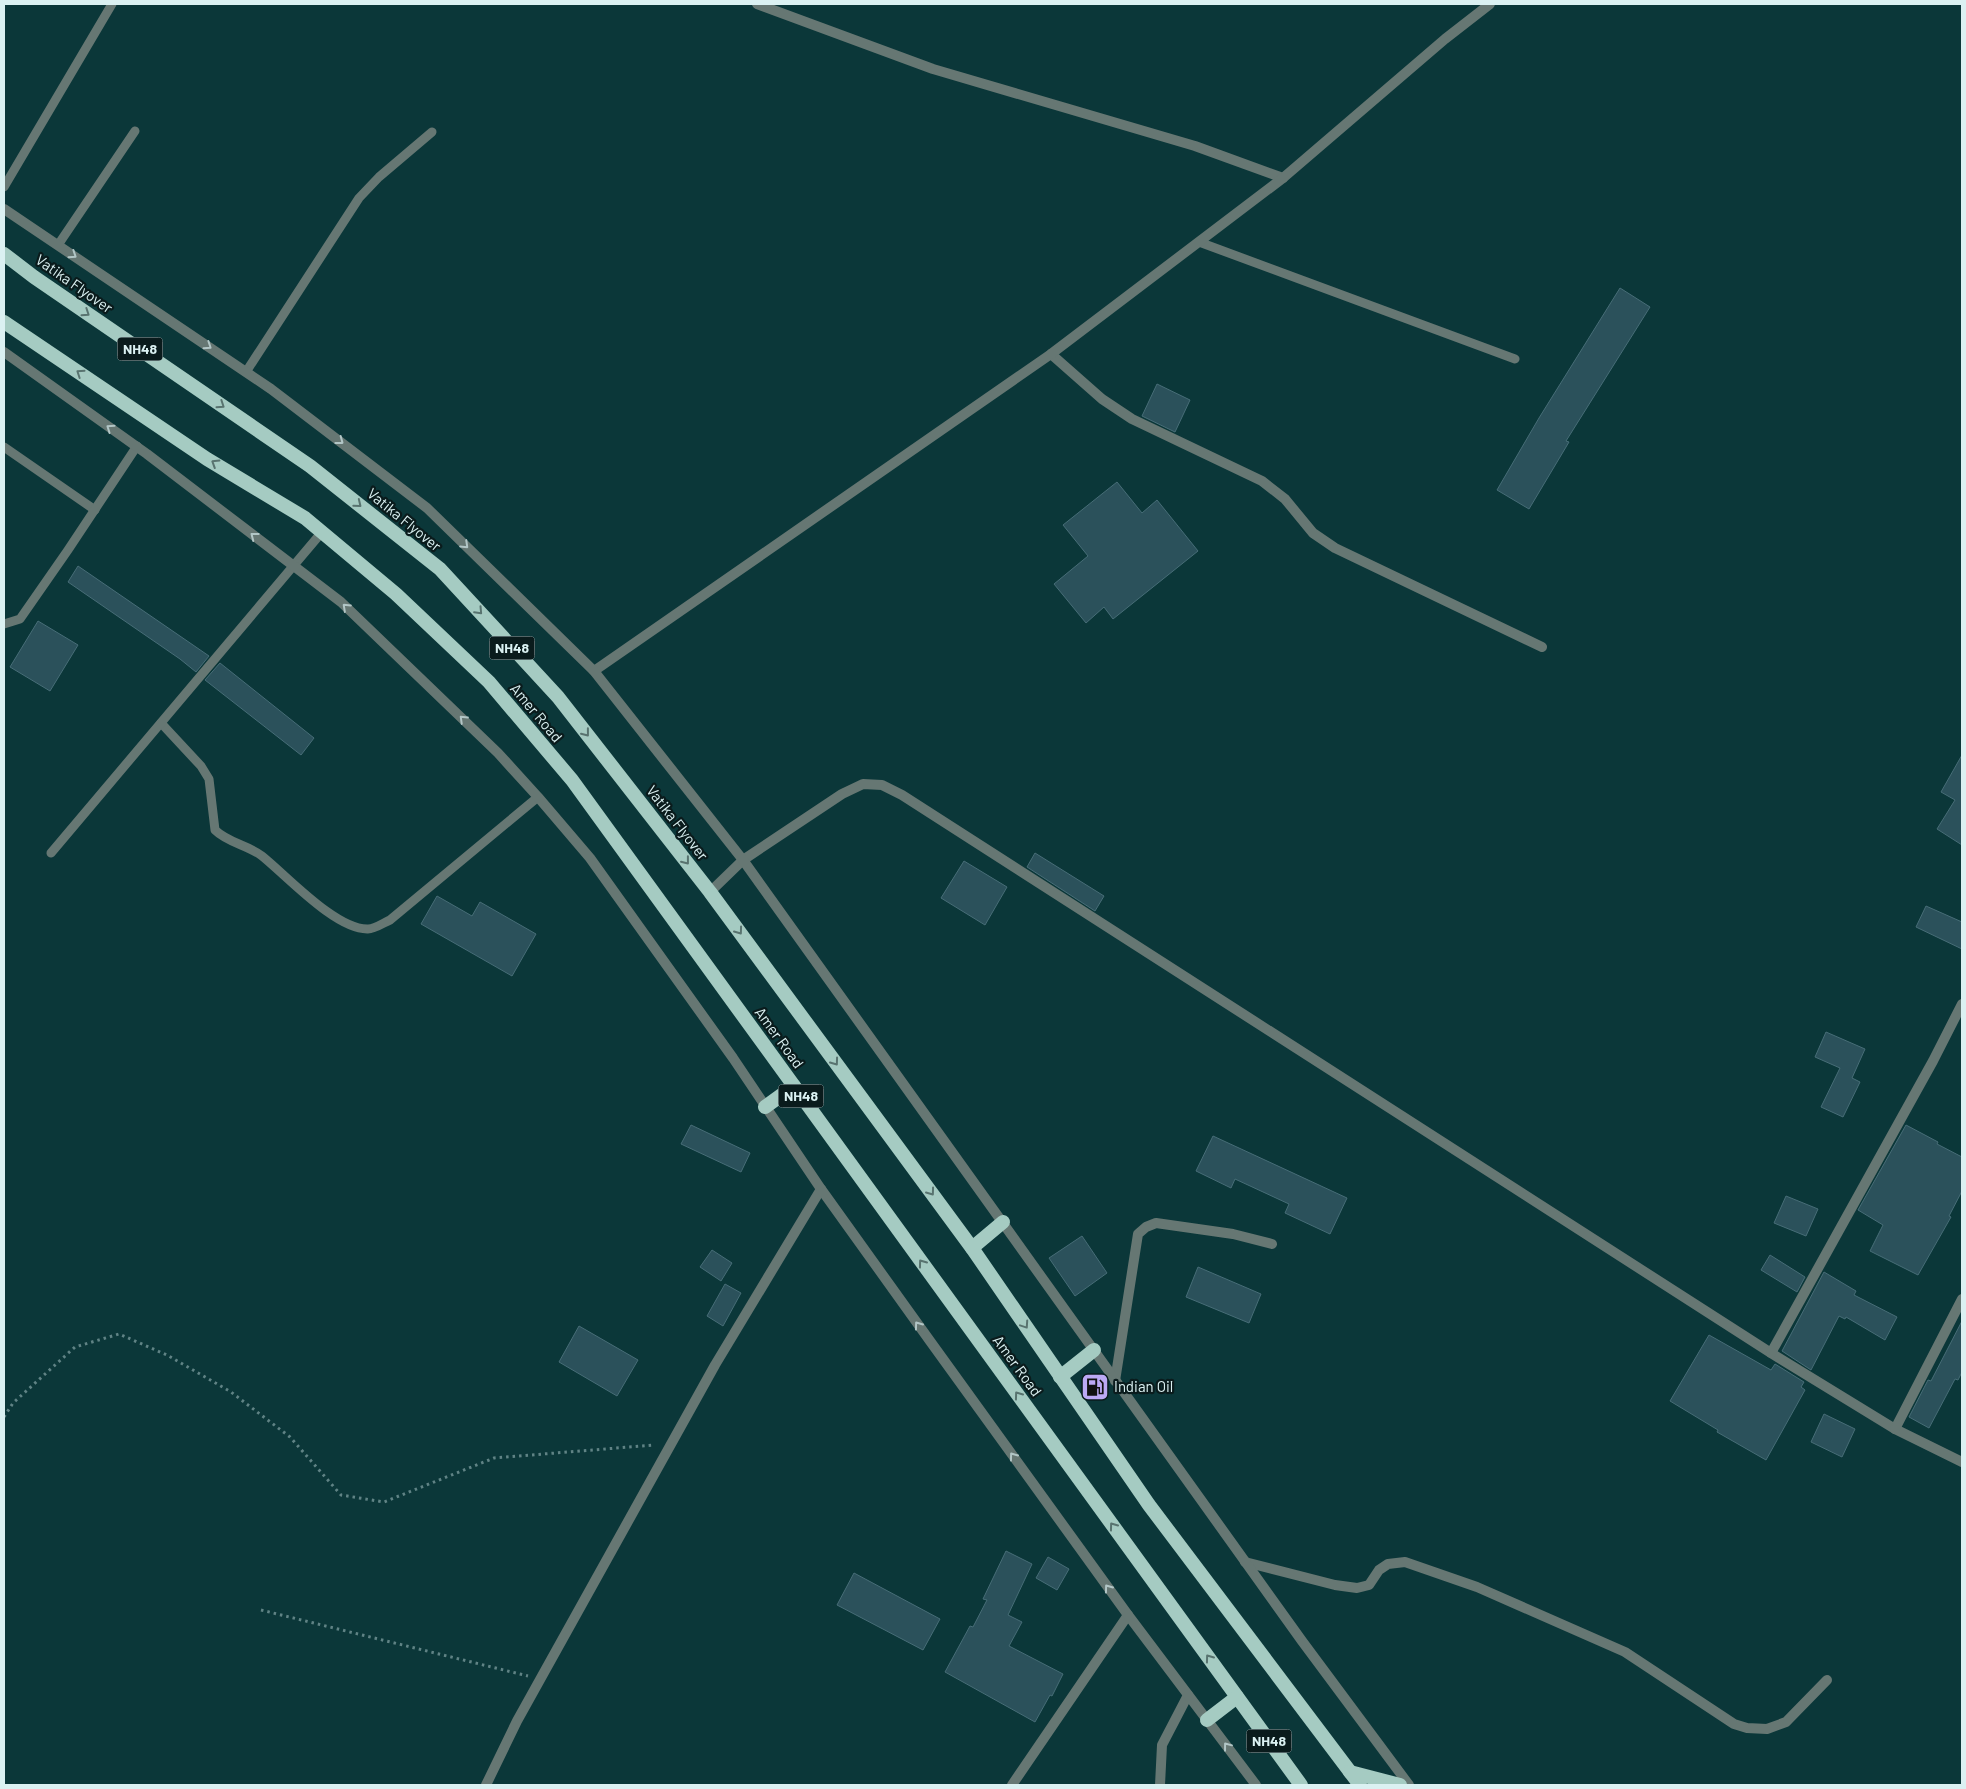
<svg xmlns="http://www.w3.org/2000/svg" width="1966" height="1789" font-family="Barlow,sans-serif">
<rect width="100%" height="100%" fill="#0b3739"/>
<!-- building -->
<g fill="#2b515b" stroke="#476d77">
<path d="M1620 288 1650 307 1566 441 1569 442 1529 509 1497 490 1539 418Z"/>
<path d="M1157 384 1190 400 1175 432 1142 416Z"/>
<path d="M1117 482 1142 513 1157 500 1198 551 1113 619 1104 607 1086 623 1054 584 1088 556 1063 525Z"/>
<path d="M78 566 209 656 196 672 180 659 68 582Z"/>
<path d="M38 621 78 645 50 691 10 667Z"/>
<path d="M220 663 314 738 301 755 205 680Z"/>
<path d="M1962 755V845L1937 829 1955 800 1941 792Z"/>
<path d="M1035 853 1104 896 1095 911 1027 867Z"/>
<path d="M964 861 1007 887 985 925 941 898Z"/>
<path d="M437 896 472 916 480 902 536 934 512 976 421 924Z"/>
<path d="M1926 906 1962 922V949L1916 927Z"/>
<path d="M1826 1032 1865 1049 1852 1078 1860 1082 1843 1117 1821 1107 1840 1068 1815 1057Z"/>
<path d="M691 1125 750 1153 741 1172 681 1144Z"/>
<path d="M1906 1125 1938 1142 1937 1144 1962 1157V1191L1949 1216 1951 1217 1918 1275 1870 1251 1883 1225 1858 1210Z"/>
<path d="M1213 1136 1347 1198 1330 1234 1285 1213 1289 1204 1235 1179 1231 1188 1196 1171Z"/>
<path d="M1786 1196 1818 1209 1806 1236 1774 1223Z"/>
<path d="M1082 1236 1107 1273 1075 1296 1049 1258Z"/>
<path d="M712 1250 732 1263 721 1281 700 1267Z"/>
<path d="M1770 1255 1805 1277 1797 1292 1761 1270Z"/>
<path d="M1198 1267 1261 1294 1249 1323 1186 1297Z"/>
<path d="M1824 1272 1856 1291 1854 1295 1897 1317 1885 1340 1846 1317 1845 1319 1839 1316 1811 1370 1782 1351Z"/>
<path d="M725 1284 741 1293 723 1326 707 1316Z"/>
<path d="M1962 1321V1372L1958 1380 1955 1379 1929 1428 1909 1417 1928 1380 1931 1381Z"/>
<path d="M579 1326 638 1360 617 1396 559 1362Z"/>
<path d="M1709 1335 1771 1370 1775 1364 1804 1382 1801 1387 1805 1390 1766 1460 1717 1432 1718 1430 1670 1401Z"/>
<path d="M1824 1414 1855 1429 1842 1457 1811 1442Z"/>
<path d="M1006 1551 1032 1564 1008 1615 1022 1622 1009 1646 1063 1674 1052 1696 1050 1695 1035 1722 945 1672 970 1626 973 1627 987 1600 983 1599Z"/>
<path d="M1048 1557 1069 1569 1057 1590 1036 1578Z"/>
<path d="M854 1573 940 1619 923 1650 837 1605Z"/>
</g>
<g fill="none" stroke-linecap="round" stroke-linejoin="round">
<!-- path -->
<g stroke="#608385" stroke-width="3" stroke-dasharray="2.5 4" stroke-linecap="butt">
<path d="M4 1417 13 1403 75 1347 119 1334 167 1355 231 1392 290 1437 341 1495 384 1502 494 1458 654 1445"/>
<path d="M261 1610 528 1676"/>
</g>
<!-- service -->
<g stroke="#667773" stroke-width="9">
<path d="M4 187 112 4"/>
<path d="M1199 242 1515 359"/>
<path d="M58 245 135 131"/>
<path d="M246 372 359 198 379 177 432 132"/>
<path d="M4 447 95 510"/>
<path d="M4 624 20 619 68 550 137 446"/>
<path d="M161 723 201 766 209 779 215 830C228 843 248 845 262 856 287 876 336 930 368 929 375 929 383 923 390 920L538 797"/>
<path d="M51 853 322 532"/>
</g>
<!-- minor -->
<g stroke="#667773" stroke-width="10">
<path d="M757 4 933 69 1195 146 1283 178"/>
<path d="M1051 354 1102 399 1132 419 1262 481 1285 499 1313 533 1335 548 1542 647"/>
<path d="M594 671 1051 354 1283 178 1445 39 1490 4"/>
<path d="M710 892 743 860 842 794 863 784 882 785 902 795 1771 1353 1895 1429 1962 1462"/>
<path d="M1771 1353 1933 1061 1962 1004"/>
<path d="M1115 1381 1138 1234 1146 1227 1156 1223 1233 1234 1272 1244"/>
<path d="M1895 1429 1962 1299"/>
<path d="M1245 1562 1335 1585 1357 1588 1369 1585 1379 1570 1388 1564 1405 1562 1477 1587 1625 1652 1734 1724 1747 1728 1767 1729 1786 1722 1827 1680"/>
<path d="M486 1785 517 1721 715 1365 821 1189"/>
<path d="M1012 1785 1128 1615"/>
<path d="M1160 1785 1162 1745 1188 1695"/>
</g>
<!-- tertiary -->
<g stroke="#667773" stroke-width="10">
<path d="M4 209 271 389 427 508 594 671 743 860 1302 1641 1409 1785"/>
<path d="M4 352 147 454 341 602 498 753 538 797 590 858 733 1058 821 1189 930 1341 1128 1615 1256 1785"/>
</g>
<!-- trunk -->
<g stroke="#a5cbc2" stroke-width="14">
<path d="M4 254 34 277 310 466 440 569 558 697 710 892 972 1248 1149 1505 1360 1785"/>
<path d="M4 322 207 459 305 518 396 594 489 682 572 780 1301 1785"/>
<path d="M765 1107 794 1086"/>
<path d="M972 1248 1003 1222"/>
<path d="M1060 1377 1094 1350"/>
<path d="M1207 1720 1237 1697"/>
<path d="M1350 1772 1400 1785"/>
</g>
</g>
<!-- one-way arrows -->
<defs><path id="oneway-chevron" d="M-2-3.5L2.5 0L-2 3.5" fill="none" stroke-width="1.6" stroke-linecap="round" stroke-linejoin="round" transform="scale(1.25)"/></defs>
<g stroke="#b2c6c6">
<use href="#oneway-chevron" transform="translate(73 255) rotate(34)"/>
<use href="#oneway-chevron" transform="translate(208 346) rotate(34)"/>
<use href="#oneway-chevron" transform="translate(110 428) rotate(-145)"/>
<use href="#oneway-chevron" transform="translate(340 441) rotate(37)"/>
<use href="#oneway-chevron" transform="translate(254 536) rotate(-142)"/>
<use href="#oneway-chevron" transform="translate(465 545) rotate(44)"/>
<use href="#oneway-chevron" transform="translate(346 607) rotate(-137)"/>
<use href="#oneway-chevron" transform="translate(463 719) rotate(-136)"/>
<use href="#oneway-chevron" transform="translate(918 1325) rotate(-126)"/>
<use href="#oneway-chevron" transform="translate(1013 1456) rotate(-126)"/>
<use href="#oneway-chevron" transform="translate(1108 1588) rotate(-126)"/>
<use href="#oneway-chevron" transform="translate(1227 1746) rotate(-127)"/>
</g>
<g stroke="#58736f">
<use href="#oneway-chevron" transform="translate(86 313) rotate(34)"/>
<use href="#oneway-chevron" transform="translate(80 373) rotate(-146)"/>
<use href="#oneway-chevron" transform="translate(221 405) rotate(34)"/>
<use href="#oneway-chevron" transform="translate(215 463) rotate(-148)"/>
<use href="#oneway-chevron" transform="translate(358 504) rotate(39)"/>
<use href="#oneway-chevron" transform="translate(479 611) rotate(47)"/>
<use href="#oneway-chevron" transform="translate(586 733) rotate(52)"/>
<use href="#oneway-chevron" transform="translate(686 861) rotate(52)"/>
<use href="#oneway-chevron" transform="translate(739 931) rotate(54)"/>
<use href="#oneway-chevron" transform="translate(835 1062) rotate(54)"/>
<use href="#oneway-chevron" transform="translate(931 1192) rotate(54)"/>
<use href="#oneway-chevron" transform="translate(922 1263) rotate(-126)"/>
<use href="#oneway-chevron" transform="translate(1025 1325) rotate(56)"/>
<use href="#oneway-chevron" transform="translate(1018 1395) rotate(-126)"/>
<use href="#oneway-chevron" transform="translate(1113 1526) rotate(-126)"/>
<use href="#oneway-chevron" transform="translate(1209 1658) rotate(-126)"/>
</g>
<!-- icons -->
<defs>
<g id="fuel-square" transform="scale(1.4375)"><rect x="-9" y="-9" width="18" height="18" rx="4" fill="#bca9f5" stroke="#0a1b1c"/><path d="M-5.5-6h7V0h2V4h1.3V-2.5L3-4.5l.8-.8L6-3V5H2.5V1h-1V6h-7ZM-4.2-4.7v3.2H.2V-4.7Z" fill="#111"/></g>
</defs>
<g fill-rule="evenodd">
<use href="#fuel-square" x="1095" y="1387"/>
</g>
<g text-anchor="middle" stroke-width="4.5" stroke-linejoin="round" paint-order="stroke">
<!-- shield labels -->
<g fill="#0a1b1c" stroke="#9cb1b2" stroke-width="1">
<rect x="117.5" y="337.5" width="45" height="23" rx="4"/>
<rect x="489.5" y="636.5" width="45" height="23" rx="4"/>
<rect x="778.5" y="1084.5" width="45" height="23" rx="4"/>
<rect x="1246.5" y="1729.5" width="45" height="23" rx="4"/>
</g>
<g font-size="14" font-weight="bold" fill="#dbf1f2">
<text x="140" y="354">NH48</text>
<text x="512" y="653">NH48</text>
<text x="801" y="1101">NH48</text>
<text x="1269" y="1746">NH48</text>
</g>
<!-- street labels -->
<g font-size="15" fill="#dbf1f2" stroke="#0a1b1c">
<text transform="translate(74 284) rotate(35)" y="5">Vatika Flyover</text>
<text transform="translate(404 520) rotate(39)" y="5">Vatika Flyover</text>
<text transform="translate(536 713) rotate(50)" y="5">Amer Road</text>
<text transform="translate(677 823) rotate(52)" y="5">Vatika Flyover</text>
<text transform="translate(779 1038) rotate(54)" y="5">Amer Road</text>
<text transform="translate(1017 1366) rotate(54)" y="5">Amer Road</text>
</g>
<!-- poi labels -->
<g font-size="15" fill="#dbf1f2" stroke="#0a1b1c" text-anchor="start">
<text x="1114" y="1392">Indian Oil</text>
</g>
</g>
<!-- border -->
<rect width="1966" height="1789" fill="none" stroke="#dbf1f2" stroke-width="10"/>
</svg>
